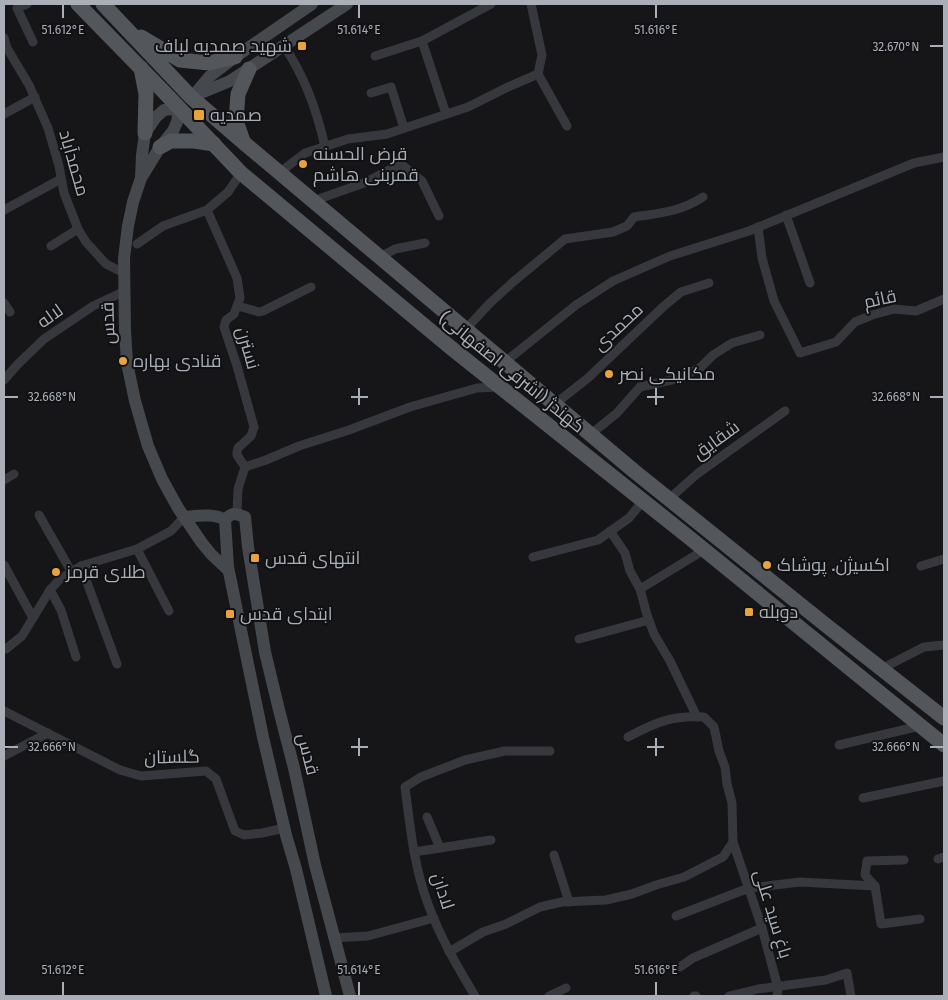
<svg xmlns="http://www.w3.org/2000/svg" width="948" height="1000" font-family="'Fira Sans',Cairo,sans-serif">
<rect width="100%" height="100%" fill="#161618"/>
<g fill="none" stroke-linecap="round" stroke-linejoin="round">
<!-- minor -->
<g stroke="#37383d" stroke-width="9">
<path d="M27 4 17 8 33 42"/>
<path d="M4 38 7 48 29 85 48 128 59 166 64 193 78 229 86 242 106 264 124 273"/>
<path d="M422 41 446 114"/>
<path d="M284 46C305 77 317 110 325 147"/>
<path d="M375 56 422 41 491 4"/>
<path d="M538 74 567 126"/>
<path d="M371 93 391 87 404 128"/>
<path d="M4 114 35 97"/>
<path d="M279 173 305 153 348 139 387 134 468 107 508 87 538 74 542 55 531 4"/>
<path d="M313 201 364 183 401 164 422 181 439 216"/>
<path d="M4 210 61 179"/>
<path d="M207 210 237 278 240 298 234 314 226 320 224 327 237 366 254 427 251 436 238 448 237 452V455L245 467"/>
<path d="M786 215 810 283"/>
<path d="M758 227 762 258 774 301 800 353 836 342 855 322 872 315 894 309 916 311 944 299"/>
<path d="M137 244 163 226 207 210 228 192 241 173"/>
<path d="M51 246 78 229"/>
<path d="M380 257 395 249 425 243"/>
<path d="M4 303 10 312"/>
<path d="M238 306 259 312 263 311 311 287"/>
<path d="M466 329 489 304 513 282 565 239 613 232 627 226 634 217C660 213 680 212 703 197"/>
<path d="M505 362 576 305 613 281 670 256 749 231 914 163 944 157"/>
<path d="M4 380 17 365 44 339 93 306 125 291"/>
<path d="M555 404 588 378 664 306 681 292 709 283"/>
<path d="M591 434 617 413 640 387 680 378 701 367 713 355 732 343 760 335"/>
<path d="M245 467 266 460 299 446 349 430 410 407 477 388 499 387"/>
<path d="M4 480 14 474"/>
<path d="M669 499 697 474 785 411"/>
<path d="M237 513 238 489 245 467"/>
<path d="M39 515 71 571"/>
<path d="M610 531 625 553 630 571 640 589 647 615 654 634 670 661 697 717"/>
<path d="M137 549 169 611"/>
<path d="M533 557 598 540 629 518 643 501"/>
<path d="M4 565 33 618"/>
<path d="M81 566 117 664"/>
<path d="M921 566 944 559"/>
<path d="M640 589 704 550"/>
<path d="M50 590 61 610 76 657"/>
<path d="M579 639 649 620"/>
<path d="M4 649H6L22 636 50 590 60 579 81 566 137 549 171 531 184 517"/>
<path d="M881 669 924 647 944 645"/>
<path d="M4 711 120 770 141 776 206 771 216 779 235 831 244 835 262 833 285 828"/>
<path d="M839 745 920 726"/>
<path d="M4 756 48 733"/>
<path d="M863 798 944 781"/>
<path d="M427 817 440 848"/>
<path d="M733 842 762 928 778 988 777 996"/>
<path d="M414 852 491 840"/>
<path d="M554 855 569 902"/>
<path d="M938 859 944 857"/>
<path d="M904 860 867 861 865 875 875 886 881 924 920 919"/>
<path d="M676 916 749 888 800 882 875 886"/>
<path d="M333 938 368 936 434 918"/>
<path d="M449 952 483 932 506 924 540 907 562 902 606 900 632 894 656 885 684 877 723 857 733 842 732 803 727 784 725 767 719 751 714 727 704 717C673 715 656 722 628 737"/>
<path d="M680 967 693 958 762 928"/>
<path d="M475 996C457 966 440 937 428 904 414 867 410 826 405 787L421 777 465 760 505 751H550"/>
<path d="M549 996 566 988"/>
<path d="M694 996H696"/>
<path d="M729 996 758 989 826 980 847 973 851 996"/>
</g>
<!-- secondary -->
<g stroke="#45484c" stroke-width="12">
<path d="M194 95 209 77 235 57 312 4"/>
<path d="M191 97 230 81 347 4"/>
<path d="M141 178 142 155 145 133 156 117 164 110 179 108 177 122 173 131 160 147 141 178 133 202 128 226 124 258 125 330 127 363 135 401 148 446 162 479 178 508 202 543 211 554 228 570"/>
<path d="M184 517C197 516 214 513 225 520"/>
<path d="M225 520C232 512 235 513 245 517L248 547 265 652 279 710 294 768 315 865 350 996"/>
<path d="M225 520 228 567 263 737 286 835 296 869 326 996"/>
</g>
<!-- primary -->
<g stroke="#53565b" stroke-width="15">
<path d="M78 4 163 91 241 173 450 347 691 539 944 745"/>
<path d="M103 4 191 97 243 142 634 471 827 626 944 718"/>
<path d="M141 37 180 60 209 63 235 57"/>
<path d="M141 68 146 94 145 133"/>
<path d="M243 141 236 121 238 94 249 69"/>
<path d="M160 147 171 141H194L214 144"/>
</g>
</g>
<!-- ticks -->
<path fill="none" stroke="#a9aeb7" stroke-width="2" d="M63 5V18M359 5V18M656 5V18M930 46H943M359 388V405M656 388V405M5 397H18M351 397H368M647 397H664M930 397H943M359 738V756M656 738V756M5 747H18M351 747H368M647 747H664M930 747H943M63 982V995M359 982V995M656 982V995"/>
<!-- markers -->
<g fill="#e9a33d" stroke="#111113" stroke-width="2">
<rect x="297" y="41" width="10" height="10" rx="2.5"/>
<rect x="193" y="109" width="12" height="12" rx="2.5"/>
<circle cx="303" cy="164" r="5"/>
<circle cx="123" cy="361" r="5"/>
<circle cx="609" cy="374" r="5"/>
<rect x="250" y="553" width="10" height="10" rx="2.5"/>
<circle cx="767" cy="565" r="5"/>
<circle cx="56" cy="572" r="5"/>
<rect x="744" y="607" width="10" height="10" rx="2.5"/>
<rect x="225" y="609" width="10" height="10" rx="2.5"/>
</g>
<g text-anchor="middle" stroke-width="4" stroke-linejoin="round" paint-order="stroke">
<!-- poi labels -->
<g font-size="18" fill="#a9aeb7" stroke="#111113" text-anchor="start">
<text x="292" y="52" text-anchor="end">شهید صمدیه لباف</text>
<text x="210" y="121">صمدیه</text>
<text x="313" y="160">قرض الحسنه<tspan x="313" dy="21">قمربنی هاشم</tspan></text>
<text x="133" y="367">قنادی بهاره</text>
<text x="619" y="380">مکانیکی نصر</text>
<text x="265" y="564">انتهای قدس</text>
<text x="777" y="571">اکسیژن. پوشاک</text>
<text x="66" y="578">طلای قرمز</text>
<text x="759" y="618">دوبله</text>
<text x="240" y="620">ابتدای قدس</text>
</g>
<!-- street labels -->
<g font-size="18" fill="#a9aeb7" stroke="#111113">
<text transform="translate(74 163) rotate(74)" y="6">محمدآباد</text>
<text transform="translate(880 299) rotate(-12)" y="6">قائم</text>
<text transform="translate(50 316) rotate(-35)" y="6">لاله</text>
<text transform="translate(108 323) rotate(-92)" y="6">قدس</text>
<text transform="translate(618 327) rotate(-43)" y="6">محمدی</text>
<text transform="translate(248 348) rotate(74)" y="6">نسترن</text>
<text transform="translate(512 372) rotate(39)" y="6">کهندژ (اشرفی اصفهانی)</text>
<text transform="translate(716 440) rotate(-36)" y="6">شقایق</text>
<text transform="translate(308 754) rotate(76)" y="6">قدس</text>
<text transform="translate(172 757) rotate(-1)" y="6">گلستان</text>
<text transform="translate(443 891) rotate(72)" y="6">لادان</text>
<text transform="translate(773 914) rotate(73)" y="6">باغ سید علی</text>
</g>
</g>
<g font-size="12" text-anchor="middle" fill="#a9aeb7" stroke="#111113" stroke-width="4" stroke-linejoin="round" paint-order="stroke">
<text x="63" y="34">51.612°E</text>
<text x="359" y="34">51.614°E</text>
<text x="656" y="34">51.616°E</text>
<text x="896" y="51">32.670°N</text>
<text x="52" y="401">32.668°N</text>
<text x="896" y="401">32.668°N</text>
<text x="52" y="751">32.666°N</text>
<text x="896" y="751">32.666°N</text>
<text x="63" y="974">51.612°E</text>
<text x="359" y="974">51.614°E</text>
<text x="656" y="974">51.616°E</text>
</g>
<!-- border -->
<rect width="948" height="1000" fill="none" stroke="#a9aeb7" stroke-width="10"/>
</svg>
